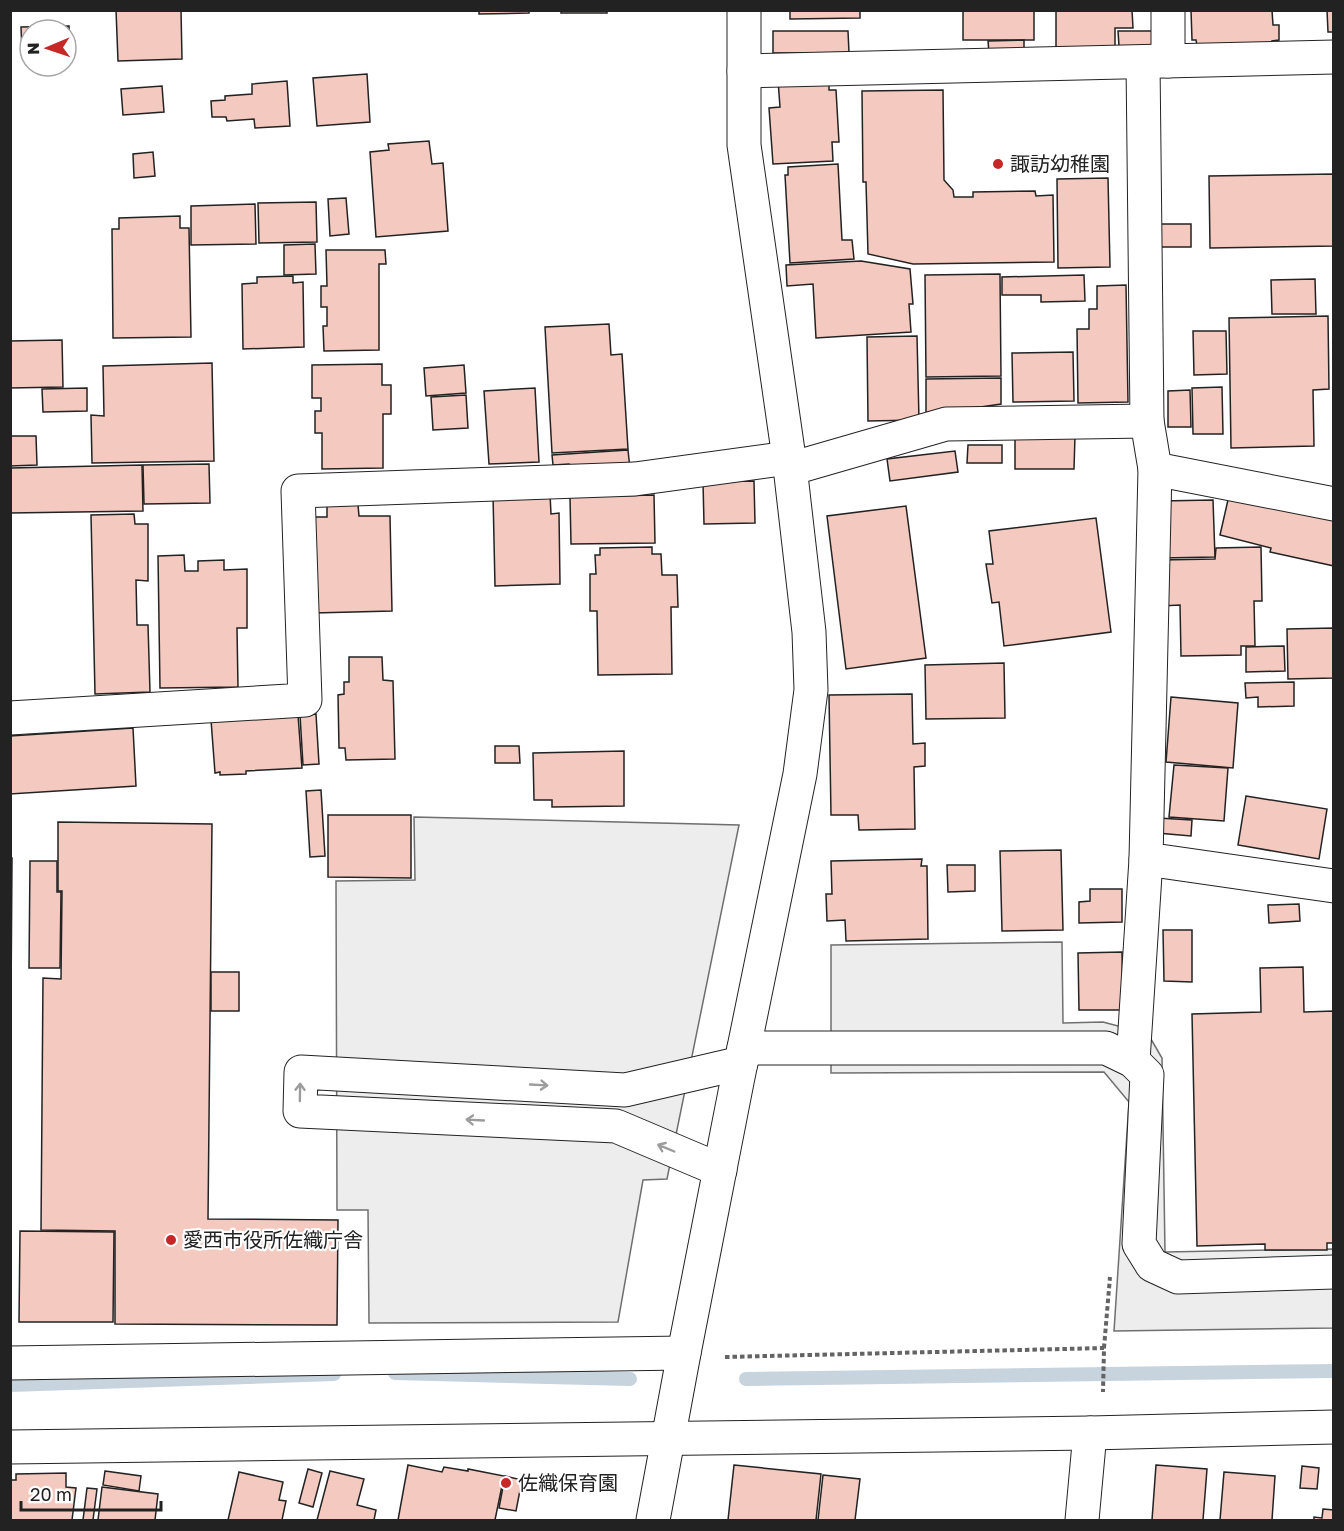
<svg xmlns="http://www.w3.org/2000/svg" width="1344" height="1531" font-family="'Golos Text','Noto Sans JP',sans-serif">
<rect width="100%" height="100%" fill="#fff"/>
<!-- parking -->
<g fill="#ededed" stroke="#6f6f6f" stroke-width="1.5">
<path d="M414 817 739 825 667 1179 643 1180 618 1322 369 1323 368 1210H337L336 881 415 880Z"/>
<path d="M1062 942 1063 1023 1103 1022 1148 1034 1162 1058 1165 1252 1333 1249V1328L1114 1331 1129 1102 1104 1072 831 1073V945Z"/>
</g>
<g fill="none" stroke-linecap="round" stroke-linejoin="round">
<!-- stream -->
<g stroke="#c7d3dd" stroke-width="14">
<path d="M395 1373 630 1379"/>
<path d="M746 1379 1334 1371"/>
<path d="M10 1385 334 1374"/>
</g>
</g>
<!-- building -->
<g fill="#f3c9c0" stroke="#222" stroke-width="1.5">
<path d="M116 10H181L182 59 118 61Z"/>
<path d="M479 10H529V13L479 14Z"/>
<rect x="561" y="10" width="46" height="3"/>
<path d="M790 10H860V18L790 19Z"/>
<rect x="963" y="10" width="71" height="30"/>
<path d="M1056 10H1132L1133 28H1115V47L1056 48Z"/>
<path d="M1191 10H1272L1273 25H1279V40L1272 41V43L1197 45 1196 40H1192Z"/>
<path d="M1327 10H1334V32H1328Z"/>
<path d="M69 26 70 50H66V30H30V51H22L21 27Z"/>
<path d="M773 31H848L849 53H773Z"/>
<path d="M1118 31H1154L1153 46H1119Z"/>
<path d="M1024 40V53H989L988 41Z"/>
<path d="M367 74 370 122 317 126 313 78Z"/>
<path d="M829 77V90H836L839 142H832L833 161 773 164 769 108 780 107 778 80Z"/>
<path d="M287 81 290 126 255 128 254 119 227 121 226 117H212L211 101 225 100V96L252 94V84Z"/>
<path d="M162 86 164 112 123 115 121 89Z"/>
<path d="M943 90 944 180 953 190 954 197H973V192L1035 191 1036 196 1053 195 1054 262 913 264 868 254 866 182H863L862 91Z"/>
<path d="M429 141 432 164 443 163 448 231 376 237 370 152 389 150 388 144Z"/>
<path d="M153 152 155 176 134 178 133 154Z"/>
<path d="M838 164 842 240H852L854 259 790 263 785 175H788V167Z"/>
<path d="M1334 174V246L1210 248 1209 176Z"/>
<path d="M1108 178 1110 267 1058 268 1057 179Z"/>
<path d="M346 198 349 234 330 236 328 199Z"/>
<path d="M316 202 317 242 259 243 258 203Z"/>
<path d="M255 204 256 244 191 245V206Z"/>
<path d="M180 216V228H189L191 337 113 338 112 229H119V218Z"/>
<rect x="1158" y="224" width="33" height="23"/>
<path d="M315 244 316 274 284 275V245Z"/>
<path d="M326 250H385L386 264H379V350L324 351 323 326H327V307H321V286H327Z"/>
<path d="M861 261 910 269 913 304H909L911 332 816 338 813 284 787 286 786 265Z"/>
<path d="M1000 274 1001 376 926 377 925 275Z"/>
<path d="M1084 275 1085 301 1041 302V295H1002V277Z"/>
<path d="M293 276V283L303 282 304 347 243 349 242 284 257 283V277Z"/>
<path d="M1315 279 1316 314H1272L1271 280Z"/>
<path d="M1126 285 1128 402 1078 403 1077 329H1089V309H1097V286Z"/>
<path d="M1328 316 1329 389 1313 390 1314 446 1231 448 1229 318Z"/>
<path d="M609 324 611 355 622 354 628 449 552 453 545 327Z"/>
<path d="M1193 331H1226L1227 374 1194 375Z"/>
<path d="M917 336 919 420 868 421 867 337Z"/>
<path d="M62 340 63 387 10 388V341Z"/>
<path d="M1073 352 1074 401 1013 402 1012 353Z"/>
<path d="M212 363 214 461 92 463 91 415 104 416 103 366Z"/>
<path d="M382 364V385H391V414H383V468L322 469V433H315V411H321V398H312V365Z"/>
<path d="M464 365 466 393 426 396 424 368Z"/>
<path d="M1001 378V404L926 415V379Z"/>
<path d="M1222 387 1223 434H1193L1192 388Z"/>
<path d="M87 388V411L43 412 42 389Z"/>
<path d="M535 388 539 462 489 464 484 391Z"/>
<path d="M1190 390 1191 427H1168V391Z"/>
<path d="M466 395 468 428 433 430 431 397Z"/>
<path d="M10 436H36L37 465 10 466Z"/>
<path d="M1075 436 1074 469H1015V437Z"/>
<path d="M968 445H1002V463H967Z"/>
<path d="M628 450 630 469 569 472V464L553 465 552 455Z"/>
<path d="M955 451 958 472 890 481 887 459Z"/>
<path d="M209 464 210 503 144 504 143 465Z"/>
<path d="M142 465 143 511 10 513V468Z"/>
<path d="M754 481 755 523 704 524 703 482Z"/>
<path d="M1230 491 1334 515V566L1270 552 1271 548 1220 535Z"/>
<path d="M550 494 551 514 559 513 560 584 495 586 493 495Z"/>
<path d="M654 495 655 543 571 544 570 497Z"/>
<path d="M1213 500 1215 557 1162 558 1161 501Z"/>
<path d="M358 505 359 516H390L392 611 314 613 312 517H327V506Z"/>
<path d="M906 506 926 658 846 669 827 516Z"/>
<path d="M134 514 135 524H148V581L136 580 137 625H148L150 692 95 694 91 515Z"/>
<path d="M1096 518 1111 632 1004 646 999 602 992 603 986 564H993L989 531Z"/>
<path d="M652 547V554H661L662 575H677L678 607H671L672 674 598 675 597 611H590V574H596L595 555H600V548Z"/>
<path d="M1261 547 1262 601H1254L1255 646H1241V655L1181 656 1180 605 1161 606 1160 560 1215 559 1216 548Z"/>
<path d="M184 555 185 571H198V561L224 560V570L247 569V628H237L238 687 160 688 158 556Z"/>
<path d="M1334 628V678L1288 679 1287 629Z"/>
<path d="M1284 646 1285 671 1246 672V647Z"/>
<path d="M349 657H382L383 680 393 681 395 759 346 760 345 748H339L338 695 344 694V682H349Z"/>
<path d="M1004 663 1005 718 926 719 925 665Z"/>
<path d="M1294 682V706L1258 707V697L1246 698 1245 683Z"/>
<path d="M912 694 913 744 925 743V766L914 767 915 829 859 830 858 815H831L829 695Z"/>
<path d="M1171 697 1238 703 1233 768 1166 762Z"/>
<path d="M316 714 319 764 303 765 300 715Z"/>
<path d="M298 715 302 768 246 771V774L220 775V772L215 773 211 720Z"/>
<path d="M133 728 136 786 10 794V736Z"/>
<path d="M495 746H519L520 763H495Z"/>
<path d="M624 751V806L552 807V800H534L533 753Z"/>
<path d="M1174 765 1228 768 1224 821 1169 817Z"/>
<path d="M321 790 325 856 310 857 306 791Z"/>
<path d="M1246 796 1327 809 1319 859 1238 845Z"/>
<path d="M328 815H411V878L328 877Z"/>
<path d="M1158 818 1192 820 1191 836 1157 833Z"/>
<path d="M58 822 212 824 208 1219 338 1220 337 1325 115 1324V1231L41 1230 43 978 61 979 62 891H58Z"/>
<path d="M1061 850 1063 930 1002 931 1000 851Z"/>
<path d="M10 858H12L10 1144Z"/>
<path d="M922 859 921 866H927L928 939 846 941 845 920 827 921 826 894H832L831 861Z"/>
<path d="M30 861H57V892H61L60 968H29Z"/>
<path d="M947 865H975V891L948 892Z"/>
<path d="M1090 889H1122V922L1079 923V902L1090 901Z"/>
<path d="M1299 904 1300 921 1269 923 1268 905Z"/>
<path d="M1163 930H1192V982L1164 981Z"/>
<path d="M1122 952 1123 1010H1079L1078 953Z"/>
<path d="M1303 967 1304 1012 1334 1011V1243H1327V1250H1265V1244L1197 1246 1192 1014 1261 1012 1260 968Z"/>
<rect x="211" y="972" width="28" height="39"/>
<path d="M20 1231 114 1232 113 1322H19Z"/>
<path d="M408 1465 442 1472 444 1467 468 1471V1469L504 1476 495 1520H398Z"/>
<path d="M734 1465 821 1474 816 1520H728Z"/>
<path d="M1156 1465 1207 1469 1203 1520H1152Z"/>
<path d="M1302 1466 1319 1468 1317 1489 1300 1488Z"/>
<path d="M308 1469 322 1473 313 1507 299 1503Z"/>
<path d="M105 1471 141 1476 139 1491 103 1485Z"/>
<path d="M330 1471 364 1479 357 1505 376 1510 374 1520H317Z"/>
<path d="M239 1472 283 1482 279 1500 286 1501 282 1520H228Z"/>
<path d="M1224 1472 1275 1476 1272 1520H1220Z"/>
<path d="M66 1473V1487L76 1488 72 1520H10V1480H16V1474Z"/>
<path d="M823 1475 860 1479 855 1520H818Z"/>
<path d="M505 1476 522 1480 516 1511 499 1508Z"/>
<path d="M102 1487 158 1494 155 1520H98Z"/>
<path d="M87 1488 97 1489 93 1520H83Z"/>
<path d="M1323 1509 1334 1510V1520H1314V1517L1322 1518Z"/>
</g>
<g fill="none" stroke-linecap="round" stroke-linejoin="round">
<!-- minor casing -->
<g stroke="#222" stroke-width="35">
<g id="minor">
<path d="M1168 61V10"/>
<path d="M1143 62 1147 421"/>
<path d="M744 71 1334 57"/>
<path d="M790 469 946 424 1147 421 1155 469 1334 504"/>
<path d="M1155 469 1146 859 1334 886"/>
<path d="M10 718 305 700 298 491 635 479 789 458"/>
<path d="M744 1048H1106L1133 1061 1147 1075 1139 1244 1152 1265 1178 1277 1334 1272"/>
<path d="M1133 1061 1146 859"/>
<path d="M720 1170 616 1126 300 1111 301 1072 625 1090 741 1063"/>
<path d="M10 1363 684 1353"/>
<path d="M10 1447 1090 1433 1334 1427"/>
<path d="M653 1520 684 1353 737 1082 800 774 811 690 809 632 789 458 744 145V10"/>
<path d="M1082 1520 1090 1433"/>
</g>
</g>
<!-- path -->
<g stroke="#646464" stroke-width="4" stroke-dasharray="4.5 3" stroke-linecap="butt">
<path d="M1104 1348 1110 1277"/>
<path d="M725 1357 1104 1348 1103 1392"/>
</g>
<!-- minor -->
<use href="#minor" stroke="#fff" stroke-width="33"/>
</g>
<!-- one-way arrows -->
<defs><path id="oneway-shaft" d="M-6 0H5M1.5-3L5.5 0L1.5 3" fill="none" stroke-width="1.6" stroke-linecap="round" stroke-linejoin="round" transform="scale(1.5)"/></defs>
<g stroke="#9c9c9c">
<use href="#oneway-shaft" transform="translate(539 1085) rotate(3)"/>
<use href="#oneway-shaft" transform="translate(300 1092) rotate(-89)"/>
<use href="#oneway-shaft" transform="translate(475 1120) rotate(-177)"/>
<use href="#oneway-shaft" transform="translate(666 1148) rotate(-157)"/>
</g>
<!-- markers -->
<g fill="#c62828" stroke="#fff" stroke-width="2">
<circle cx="998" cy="164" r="6"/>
<circle cx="171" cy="1240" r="6"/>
<circle cx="506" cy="1483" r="6"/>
</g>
<g text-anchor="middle" stroke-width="4.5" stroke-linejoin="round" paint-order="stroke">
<!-- poi labels -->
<g font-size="20" fill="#222" stroke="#fff" text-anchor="start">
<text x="1010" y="171">諏訪幼稚園</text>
<text x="183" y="1247">愛西市役所佐織庁舎</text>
<text x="518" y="1490">佐織保育園</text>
</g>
</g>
<!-- border -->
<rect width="1344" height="1531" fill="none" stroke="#222222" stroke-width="24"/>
<!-- north arrow -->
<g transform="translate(48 48) rotate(268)"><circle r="28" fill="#ffffff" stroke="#a7a7a7" stroke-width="1.5"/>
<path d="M0-4.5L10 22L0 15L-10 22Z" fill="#c62828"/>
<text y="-9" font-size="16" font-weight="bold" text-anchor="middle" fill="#222222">N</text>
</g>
<!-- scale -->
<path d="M21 1501v9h140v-9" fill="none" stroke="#222222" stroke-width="3"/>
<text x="30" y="1501" font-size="18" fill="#222222" stroke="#ffffff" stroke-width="4.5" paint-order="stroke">20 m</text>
</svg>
